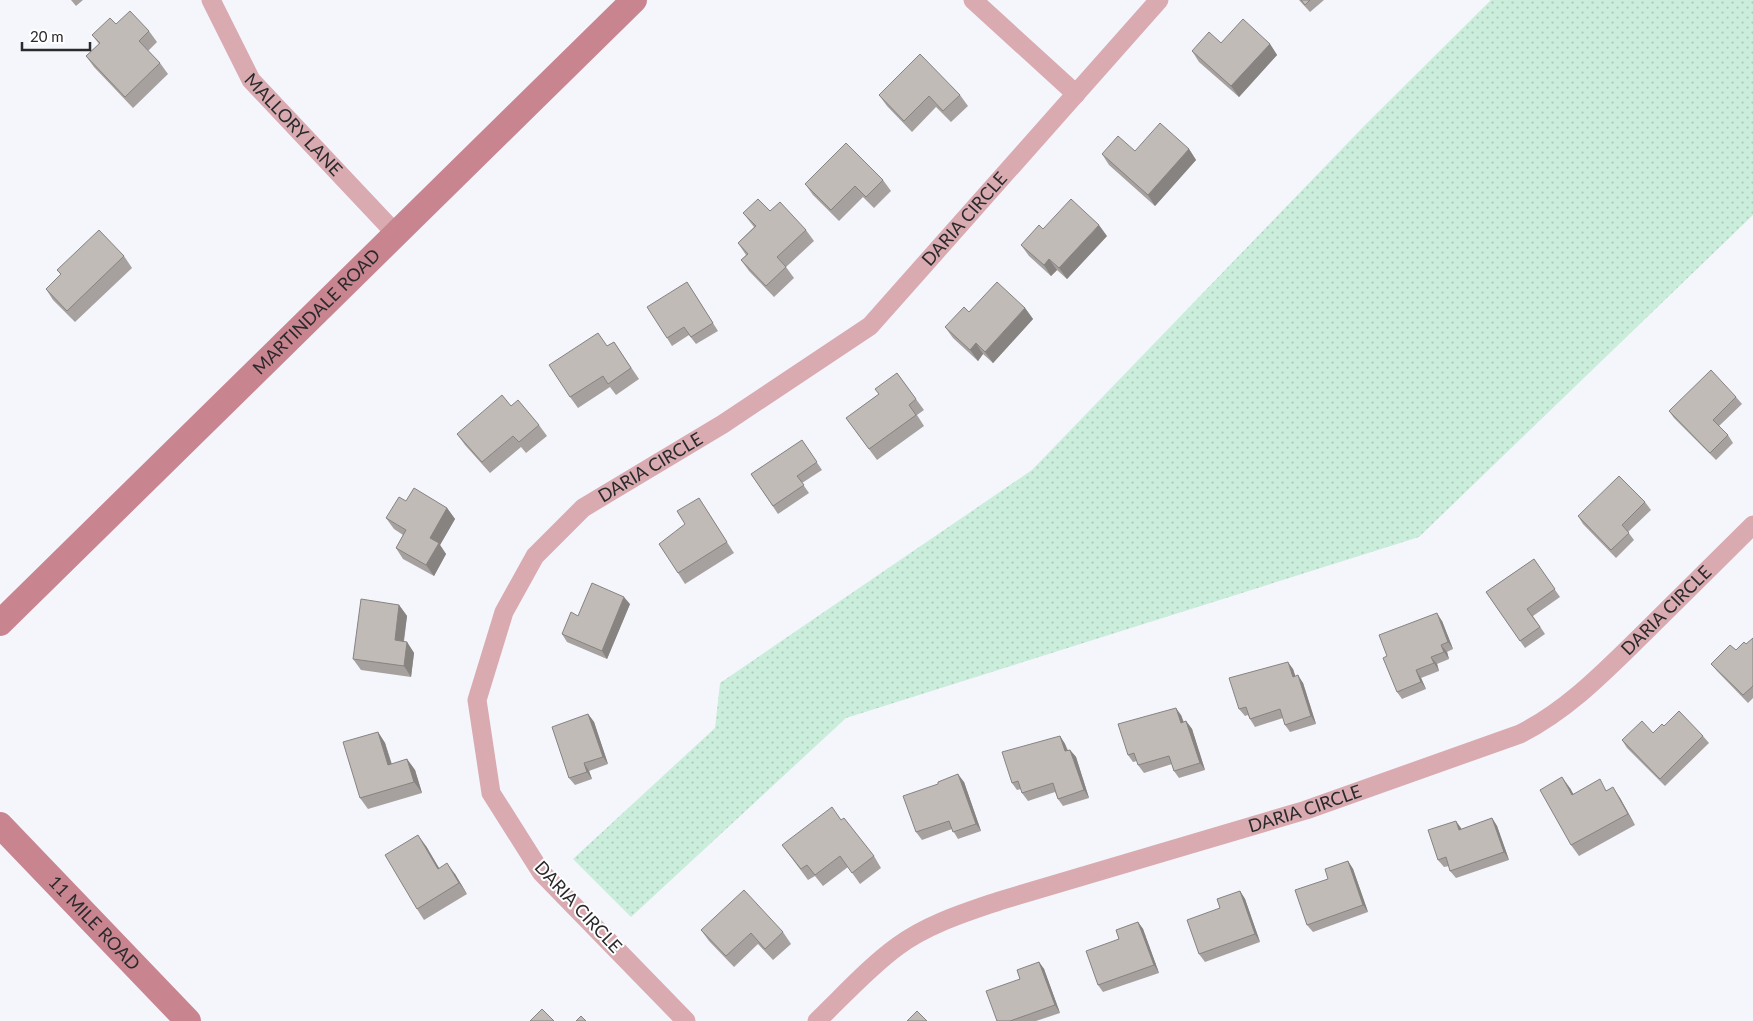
<svg xmlns="http://www.w3.org/2000/svg" width="1753" height="1021" font-family="Lato,sans-serif">
<defs>
<pattern id="green-dots" width="8" height="8" patternUnits="userSpaceOnUse" patternTransform="scale(1.25)"><rect width="8" height="8" fill="#cbeddb"/><path d="M2 2h.1M6 6h.1" fill="none" stroke="#aecbbc" stroke-width="1.8" stroke-linecap="round"/></pattern>
</defs>
<rect width="100%" height="100%" fill="#f4f6fc"/>
<!-- green -->
<path fill="url(#green-dots)" d="M1491 0H1753V215L1419 537 846 718 631 917 573 859 715 728 720 683 1032 470 1366 124Z"/>
<g fill="none" stroke-linecap="round" stroke-linejoin="round">
<!-- street -->
<g stroke="#d9abb1" stroke-width="19">
<path id="s1" d="M211 0 251 80 397 235"/>
<path d="M973 0 1076 94"/>
<path id="s2" d="M686 1021 541 872 491 793 477 700 504 612 535 556 583 508 723 424 870 326 1159 0"/>
<path id="s3" d="M817 1021C843 996 869 967 898 946 928 924 964 913 999 901L1306 810 1520 734C1569 709 1605 671 1644 633 1680 597 1717 561 1753 525"/>
</g>
<!-- secondary -->
<g stroke="#c88590" stroke-width="26">
<path id="s4" d="M0 623 634 0"/>
<path id="s5" d="M0 825 188 1021"/>
</g>
</g>
<!-- wall -->
<g fill="#a6a19e">
<path d="M71 0H83L76 6Z"/>
<path d="M1299 0H1324L1310 12Z"/>
<path d="M116 24 149 31 157 42 148 51 160 63 168 74 133 108 94 67 86 56 99 44 92 35Z"/>
<path d="M1221 43 1270 44 1277 55 1239 97 1199 62 1192 51Z"/>
<path d="M879 95H960L968 106 951 122 936 107 912 132 887 106Z"/>
<path d="M1189 149 1196 160 1155 206 1109 165 1102 154 1135 151Z"/>
<path d="M883 180 891 191 874 208 863 197 839 221 813 195 805 184Z"/>
<path d="M770 211 806 230 814 241 786 267 794 278 774 297 749 271 741 260 746 255 738 243 754 227 743 213Z"/>
<path d="M1043 229 1107 236 1067 279 1057 270 1051 276 1029 256 1021 245Z"/>
<path d="M124 256 132 268 75 322 53 300 46 289 61 275 57 270Z"/>
<path d="M687 282 718 331 696 344 689 335 672 346 667 338Z"/>
<path d="M1025 308 1033 319 993 363 983 354 978 361 953 338 945 327 969 312Z"/>
<path d="M614 342 639 379 616 395 610 387 578 408 570 397 607 346Z"/>
<path d="M897 373 924 410 917 415 924 426 877 460 846 418 879 394Z"/>
<path d="M1736 397 1742 404 1719 426 1728 435 1733 443 1716 460 1674 418 1669 411Z"/>
<path d="M511 406 539 425 547 436 526 453 521 447 490 473 465 445 457 434Z"/>
<path d="M802 440 822 470 802 483 809 493 778 514 751 474Z"/>
<path d="M699 498 734 553 685 584 678 573 685 524Z"/>
<path d="M406 501 447 508 455 519 440 545 446 554 434 576 403 559 396 548 403 535 394 529 386 518Z"/>
<path d="M1645 502 1651 510 1628 532 1634 540 1616 558 1583 524 1578 516Z"/>
<path d="M1534 559 1560 597 1533 616 1545 634 1525 648 1486 592Z"/>
<path d="M630 604 607 659 567 642 562 634 578 616Z"/>
<path d="M399 605 407 616 404 642H407L414 653 411 677 361 670 353 659Z"/>
<path d="M1442 621 1453 649 1447 652 1449 659 1437 664 1439 671 1421 678 1426 689 1402 699 1397 692Z"/>
<path d="M1753 638V698L1748 703 1717 671 1711 664 1746 644Z"/>
<path d="M1293 669 1295 676 1303 683 1316 724 1290 732 1285 725 1283 718 1255 727 1250 719 1248 715 1245 716 1239 709Z"/>
<path d="M588 714 594 722 608 764 589 771 592 779 575 785 569 778Z"/>
<path d="M1181 715 1184 722 1186 721 1192 729 1205 770 1179 778 1174 771 1172 764 1144 773 1138 765 1137 761 1133 762 1128 755Z"/>
<path d="M1664 726 1703 736 1709 743 1665 786 1627 748 1622 740 1653 733Z"/>
<path d="M378 732 385 743 392 764 407 759 415 770 422 793 368 809 360 798Z"/>
<path d="M1060 736 1065 744 1068 750H1070L1076 757 1089 798 1063 806 1058 799 1055 792 1028 801 1022 793 1021 789 1017 790 1012 783Z"/>
<path d="M964 782 981 831 958 839 952 829 922 840 916 832 938 784Z"/>
<path d="M1570 788 1573 794 1607 790 1620 798 1635 825 1579 856 1571 845Z"/>
<path d="M1492 818 1497 826 1509 860 1456 878 1450 871 1449 866 1444 867 1438 860 1462 829Z"/>
<path d="M841 820 874 856 881 868 860 884 848 867 823 886 815 876 808 880 782 845Z"/>
<path d="M426 846 439 868 455 874 467 894 424 920 417 909Z"/>
<path d="M1348 861 1353 869 1368 912 1313 932 1307 925 1328 879Z"/>
<path d="M1240 891 1245 899 1260 942 1205 962 1199 954 1220 908Z"/>
<path d="M1138 922 1143 929 1159 973 1103 992 1098 985 1119 939Z"/>
<path d="M701 930 783 932 791 944 773 960 758 944 734 967 709 941Z"/>
<path d="M1039 962 1044 969 1060 1013 1036 1021H997L1020 979Z"/>
</g>
<!-- shaded-wall -->
<g fill="#878381">
<path d="M1270 44 1277 55 1239 97 1231 86Z"/>
<path d="M1189 149 1196 160 1155 206 1148 195Z"/>
<path d="M1099 225 1107 236 1067 279 1059 268Z"/>
<path d="M1049 259 1057 270 1051 276 1044 265Z"/>
<path d="M1025 308 1033 319 993 363 985 352Z"/>
<path d="M976 343 983 354 978 361 970 350Z"/>
<path d="M447 508 455 519 440 545 446 554 434 576 426 565 430 538Z"/>
<path d="M624 597 630 604 607 659 602 651Z"/>
<path d="M399 605 407 616 402 652 395 640Z"/>
<path d="M1437 613 1442 621 1453 649 1448 642Z"/>
<path d="M407 642 414 653 411 677 404 666Z"/>
<path d="M1441 645 1447 652 1449 659 1444 652Z"/>
<path d="M1431 657 1437 664 1439 671 1434 663Z"/>
<path d="M1288 662 1293 669 1298 684 1293 677Z"/>
<path d="M1416 670 1421 678 1426 689 1421 682Z"/>
<path d="M1298 675 1303 683 1316 724 1311 716Z"/>
<path d="M1176 708 1181 715 1186 731 1181 723Z"/>
<path d="M588 714 594 722 608 764 603 757Z"/>
<path d="M1186 721 1192 729 1205 770 1200 763Z"/>
<path d="M378 732 385 743 395 776 388 765Z"/>
<path d="M1060 736 1065 744 1070 759 1065 751Z"/>
<path d="M1070 750 1076 757 1089 798 1084 790Z"/>
<path d="M407 759 415 770 422 793 414 782Z"/>
<path d="M584 763 589 771 592 779 587 772Z"/>
<path d="M958 774 964 782 981 831 976 824Z"/>
<path d="M1562 777 1570 788 1580 806 1572 795Z"/>
<path d="M1613 787 1620 798 1635 825 1628 814Z"/>
<path d="M1492 818 1497 826 1509 860 1504 852Z"/>
<path d="M1456 821 1461 828 1464 837 1459 830Z"/>
<path d="M418 835 426 846 446 880 438 869Z"/>
<path d="M1348 861 1353 869 1368 912 1363 905Z"/>
<path d="M447 863 455 874 467 894 459 883Z"/>
<path d="M1240 891 1245 899 1260 942 1255 934Z"/>
<path d="M1138 922 1143 929 1159 973 1154 965Z"/>
<path d="M1039 962 1044 969 1060 1013 1055 1005Z"/>
</g>
<!-- building -->
<g fill="#c1bbb8" stroke="#878381">
<path d="M1301 0H1310L1305 5Z"/>
<path d="M130 11 149 31 139 41 160 63 125 97 86 56 100 43 92 35 110 18 116 24Z"/>
<path d="M1243 19 1270 44 1231 86 1192 51 1209 32 1221 43Z"/>
<path d="M920 54 960 95 943 111 929 96 904 121 879 95Z"/>
<path d="M1160 123 1189 149 1148 195 1102 154 1118 136 1135 151Z"/>
<path d="M846 143 883 180 866 197 855 186 831 210 805 184Z"/>
<path d="M758 199 770 211 780 202 806 230 777 257 786 267 766 286 741 260 748 254 738 243 756 226 743 213Z"/>
<path d="M1071 199 1099 225 1059 268 1049 259 1044 265 1021 245 1039 225 1043 229Z"/>
<path d="M99 230 124 256 67 311 46 289 61 274 57 270Z"/>
<path d="M687 282 713 323 691 337 684 327 667 338 647 307Z"/>
<path d="M997 282 1025 308 985 352 976 343 970 350 945 327 964 307 969 312Z"/>
<path d="M598 333 607 346 614 342 631 368 608 384 603 376 570 397 549 365Z"/>
<path d="M1711 370 1736 397 1713 420 1728 435 1710 453 1669 411Z"/>
<path d="M897 373 916 399 909 405 916 415 869 449 846 418 879 394 875 389Z"/>
<path d="M502 395 511 406 518 400 539 425 519 442 513 436 482 462 457 434Z"/>
<path d="M802 440 817 462 797 476 804 485 773 506 751 474Z"/>
<path d="M1619 476 1645 502 1622 525 1629 533 1611 550 1578 516Z"/>
<path d="M414 488 447 508 430 538 439 543 426 565 396 548 406 530 386 518 399 497 406 501Z"/>
<path d="M699 498 727 542 678 573 659 544 685 524 677 511Z"/>
<path d="M1534 559 1555 589 1527 609 1540 627 1520 641 1486 592Z"/>
<path d="M592 583 624 597 602 651 562 634 571 612 578 616Z"/>
<path d="M361 599 399 605 395 640 407 642 404 666 353 659Z"/>
<path d="M1437 613 1448 642 1441 645 1444 652 1431 657 1434 663 1416 670 1421 682 1397 692 1383 658 1387 656 1379 635Z"/>
<path d="M1753 638V686L1743 695 1711 664 1730 645 1736 650 1744 642 1746 644Z"/>
<path d="M1288 662 1293 677 1298 675 1311 716 1285 725 1280 709 1250 719 1246 707 1239 709 1229 678Z"/>
<path d="M1176 708 1181 723 1186 721 1200 763 1174 771 1169 756 1138 765 1134 753 1128 755 1118 724Z"/>
<path d="M1679 711 1703 736 1660 779 1622 740 1642 721 1653 733 1662 724 1664 726Z"/>
<path d="M588 714 603 757 584 763 587 772 569 778 552 727Z"/>
<path d="M378 732 388 765 407 759 414 782 360 798 343 742Z"/>
<path d="M1060 736 1065 751 1070 750 1084 790 1058 799 1053 783 1022 793 1018 781 1012 783 1002 752Z"/>
<path d="M958 774 976 824 953 832 949 821 916 832 903 796 938 784V782Z"/>
<path d="M1562 777 1572 795 1600 779 1606 791 1613 787 1628 814 1571 845 1540 790Z"/>
<path d="M832 807 841 820 844 818 874 856 852 873 840 856 815 875 807 865 801 869 782 845Z"/>
<path d="M1492 818 1504 852 1450 871 1446 857 1438 860 1428 830 1456 821 1459 830Z"/>
<path d="M418 835 438 869 447 863 459 883 417 909 385 855Z"/>
<path d="M1348 861 1363 905 1307 925 1295 890 1328 879 1325 869Z"/>
<path d="M744 890 783 932 765 949 751 933 726 956 701 930Z"/>
<path d="M1240 891 1255 934 1199 954 1187 920 1220 908 1217 899Z"/>
<path d="M1138 922 1154 965 1098 985 1086 951 1119 939 1116 930Z"/>
<path d="M1039 962 1055 1005 1010 1021H997L986 991 1020 979 1017 970Z"/>
<path d="M542 1009 554 1021H530Z"/>
<path d="M917 1011 927 1021H907Z"/>
<path d="M581 1016 586 1021H576Z"/>
</g>
<g text-anchor="middle" stroke-width="4" stroke-linejoin="round" paint-order="stroke">
<!-- street labels -->
<g font-size="18" fill="#2a2a2d" stroke="#fff">
<text dy="6" stroke="none"><textPath href="#s1" startOffset="151">MALLORY LANE</textPath></text>
<text dy="6" stroke="none"><textPath href="#s2" startOffset="1102">DARIA CIRCLE</textPath></text>
<text dy="6" stroke="none"><textPath href="#s4" startOffset="444">MARTINDALE ROAD</textPath></text>
<text dy="6" stroke="none"><textPath href="#s2" startOffset="698">DARIA CIRCLE</textPath></text>
<text dy="6" stroke="none"><textPath href="#s3" startOffset="961">DARIA CIRCLE</textPath></text>
<text dy="6" stroke="none"><textPath href="#s3" startOffset="541">DARIA CIRCLE</textPath></text>
<text transform="translate(578 907) rotate(47)" y="6">DARIA CIRCLE</text>
<text dy="6" stroke="none"><textPath href="#s5" startOffset="136">11 MILE ROAD</textPath></text>
</g>
</g>
<!-- scale -->
<path d="M22 42v8h68v-8" fill="none" stroke="#2a2a2d" stroke-width="2.5"/>
<text x="30" y="42" font-size="15" fill="#2a2a2d" stroke="#ffffff" stroke-width="4" paint-order="stroke">20 m</text>
</svg>
